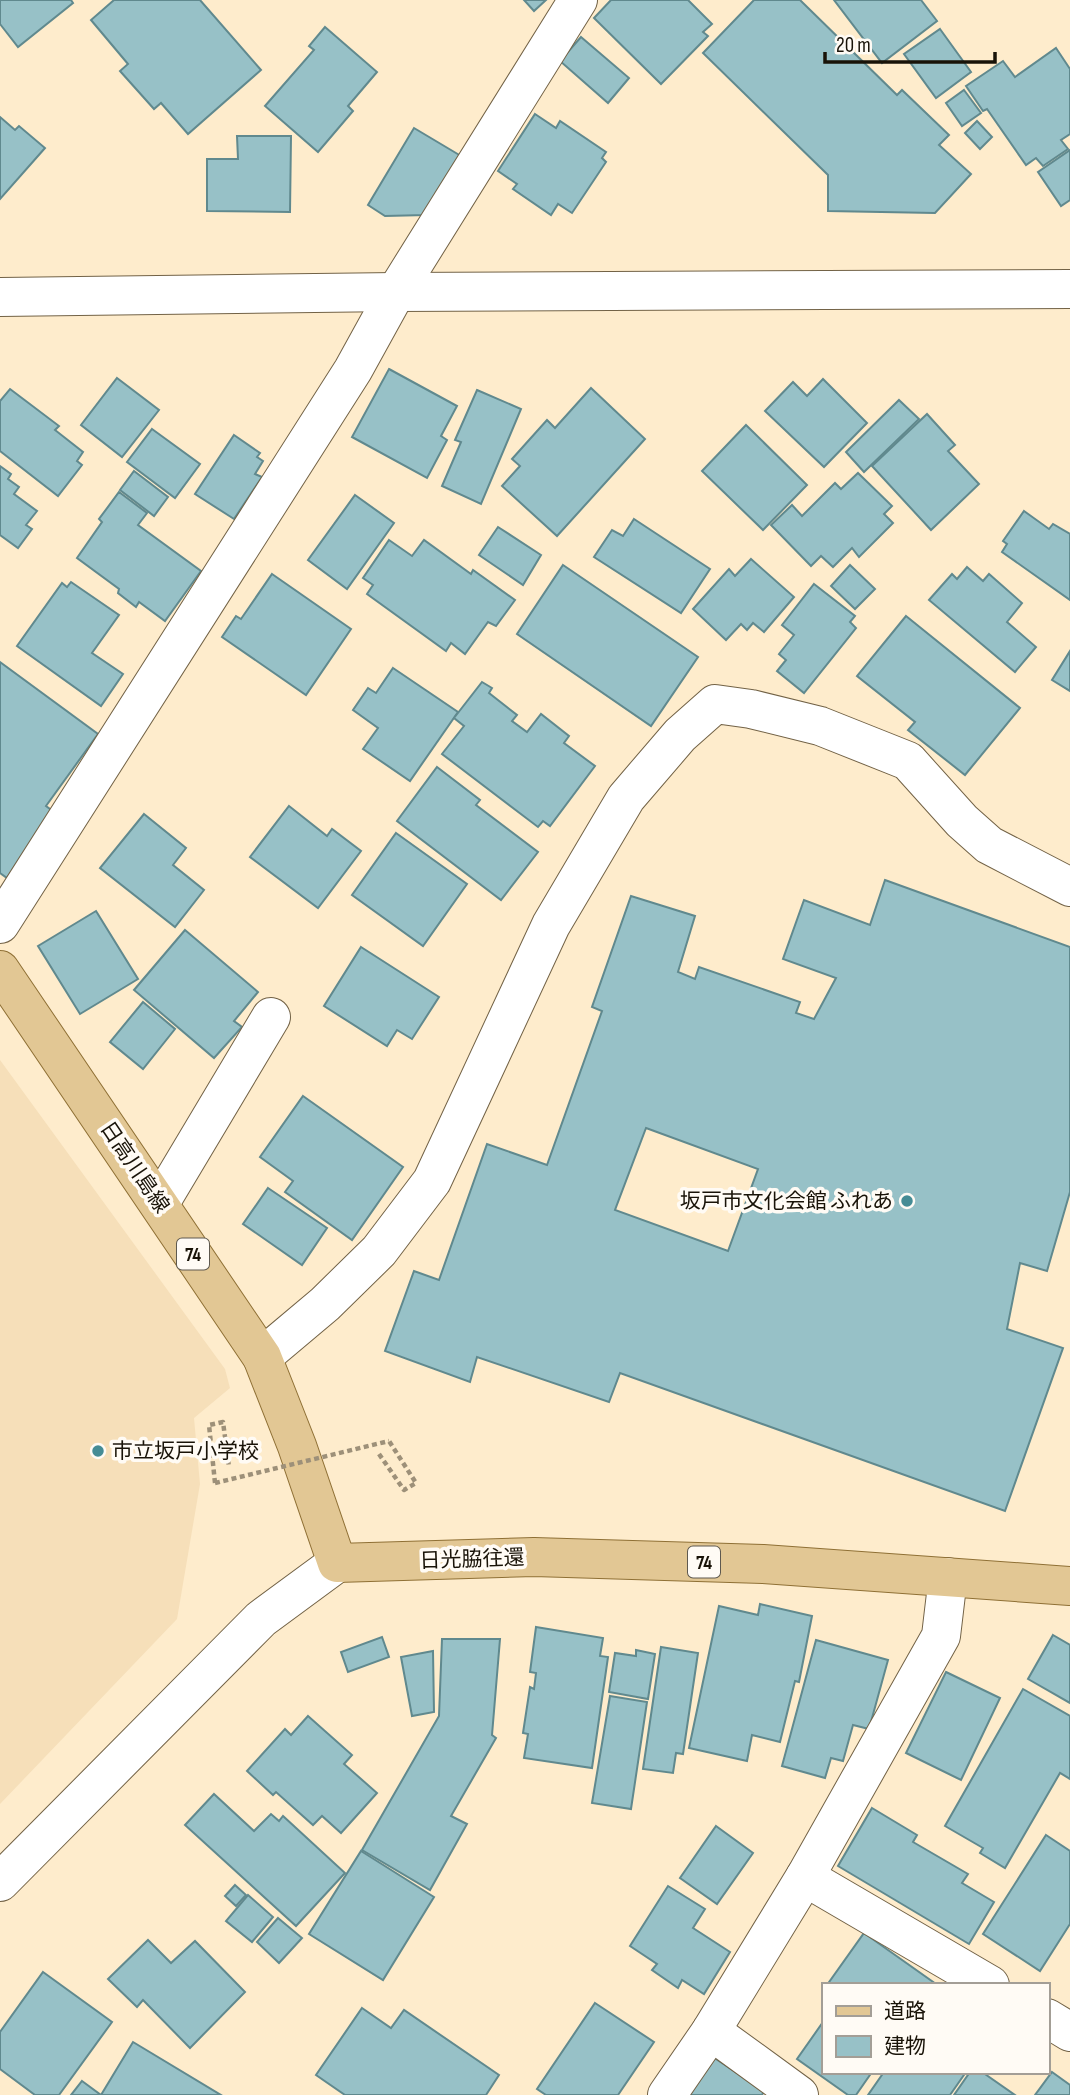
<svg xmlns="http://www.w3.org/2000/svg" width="1070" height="2095" font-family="'Sofia Sans Condensed','Noto Sans JP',sans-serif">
<rect width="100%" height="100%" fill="#feeccc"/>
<!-- built -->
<path fill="#f6dfb9" d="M0 1060 225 1369 230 1388 194 1418 200 1484 177 1619 0 1804Z"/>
<!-- building -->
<g fill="#97c1c7" stroke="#60898e" stroke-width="2" fill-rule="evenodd">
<path d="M0 0H71L73 3 18 47 0 24Z"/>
<path d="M114 0H200L261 70 188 134 161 103 154 109 120 71 128 64 91 20Z"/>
<path d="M524 0H546L534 11Z"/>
<path d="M611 0H688L712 24 703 32 708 36 661 84 594 18Z"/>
<path d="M754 0H800L897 95 902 90 949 135 939 145 971 174 935 213 828 211V175L703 53Z"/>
<path d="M834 0H921L937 21 882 63Z"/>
<path d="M325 27 377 72 348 106 353 111 318 152 265 106 314 50 309 46Z"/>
<path d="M940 29 971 72 936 98 904 54Z"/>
<path d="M581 37 629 78 608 103 560 61Z"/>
<path d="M1056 48 1070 69V134L1061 140 1068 149 1043 166 1036 158 1026 165 987 109 983 111 966 86 1003 61 1015 77Z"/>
<path d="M964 90 981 113 962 126 946 103Z"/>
<path d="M535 114 556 128 560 121 606 152 602 158 606 162 572 213 558 204 551 215 513 189 517 184 498 171Z"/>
<path d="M0 117 15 130 19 126 45 148 0 199Z"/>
<path d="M977 121 992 137 980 149 965 133Z"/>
<path d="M414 128 461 156 426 215 385 216 368 205Z"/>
<path d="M237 136H291L290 212 207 211V159H238Z"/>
<path d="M1070 150V200L1061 206 1038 172Z"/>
<path d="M389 369 457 406 441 436 447 440 427 478 352 437Z"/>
<path d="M117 378 159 410 122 457 81 425Z"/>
<path d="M823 379 867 423 824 467 765 411 793 382 807 396Z"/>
<path d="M591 388 645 439 557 536 502 486 520 466 512 459 547 420 555 428Z"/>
<path d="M10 389 59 426 55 430 83 452 77 461 82 465 58 496 0 451V401Z"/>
<path d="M477 390 521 409 481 504 442 486 461 442 455 440Z"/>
<path d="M899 400 919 419 864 472 846 452Z"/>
<path d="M927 414 955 445 948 451 979 484 931 530 872 466Z"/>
<path d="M746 425 807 485 763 530 702 471Z"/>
<path d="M152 429 200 464 175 498 127 462Z"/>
<path d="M234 435 260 453 257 457 263 461 255 474 262 477 234 519 195 494Z"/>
<path d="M0 466 11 474 8 479 19 487 14 494 37 511 26 525 32 529 18 548 0 535Z"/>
<path d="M134 471 168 497 154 516 120 490Z"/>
<path d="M858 473 892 506 884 514 893 523 859 557 852 548 833 567 821 556 811 566 771 525 792 505 802 516 835 483 841 489Z"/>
<path d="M119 492 147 513 138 525 201 571 165 621 139 602 136 607 118 593 119 589 77 558 102 522 99 519Z"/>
<path d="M355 495 394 523 347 589 308 560Z"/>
<path d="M1024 511 1049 529 1053 524 1070 534V600L1002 552 1007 544 1003 541Z"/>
<path d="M634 519 710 569 681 613 594 557 612 530 623 536Z"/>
<path d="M498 527 541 555 523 585 479 555Z"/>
<path d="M389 540 412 556 424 540 471 574 473 570 515 600 496 626 488 622 465 654 451 643 446 651 367 594 373 585 363 578Z"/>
<path d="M751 559 794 597 764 632 753 623 747 630 741 624 726 640 693 609 729 569 735 576Z"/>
<path d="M563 565 698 657 651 726 517 634Z"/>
<path d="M850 565 875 589 855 609 831 586Z"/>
<path d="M967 567 983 581 989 574 1022 603 1007 622 1036 647 1015 672 929 600 952 574 957 579Z"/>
<path d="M272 574 351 629 306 695 222 637 236 616 241 619Z"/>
<path d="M71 582 119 615 92 653 123 674 101 706 17 646 62 583 67 587Z"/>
<path d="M814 584 855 616 850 622 856 628 804 693 777 671 786 660 779 654 794 635 782 625Z"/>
<path d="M906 616 1020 708 965 775 908 730 915 722 857 676Z"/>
<path d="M1070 651V691L1052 680Z"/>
<path d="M0 662 98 734 46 806 54 812 7 878 0 873Z"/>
<path d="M393 668 458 712 410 781 363 749 378 728 353 710 368 688 376 693Z"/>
<path d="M482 682 492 688 489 693 517 715 512 721 527 732 541 714 569 736 564 743 595 766 550 826 543 821 538 827 442 754 464 726 454 718Z"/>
<path d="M437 767 480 800 476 805 538 852 501 900 397 821Z"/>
<path d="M289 806 327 836 332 829 361 851 318 908 250 857Z"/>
<path d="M144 814 186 848 173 865 204 890 175 927 100 868Z"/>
<path d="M396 833 467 884 423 946 352 895Z"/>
<path d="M885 880 1070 947V1192L1047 1271 1020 1263 1007 1329 1063 1348 1005 1511 620 1373 609 1402 477 1357 470 1382 385 1351 414 1271 439 1280 487 1144 547 1165 602 1011 592 1007 631 896 695 916 678 972 695 979 699 967 800 1002 796 1013 814 1019 836 978 783 959 804 900 870 925ZM646 1128 758 1169 728 1251 615 1210Z"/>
<path d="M96 911 138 979 80 1014 38 946Z"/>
<path d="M185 930 258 992 234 1021 242 1027 214 1058 134 990Z"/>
<path d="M361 947 439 997 412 1039 397 1030 387 1046 324 1006Z"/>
<path d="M143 1002 175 1029 143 1069 110 1042Z"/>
<path d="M303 1096 403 1167 352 1240 285 1192 293 1181 260 1157Z"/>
<path d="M268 1188 327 1228 302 1265 243 1224Z"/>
<path d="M760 1604 812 1616 799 1682 795 1681 780 1742 752 1735 747 1761 689 1748 719 1606 758 1615Z"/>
<path d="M536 1627 603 1638 600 1656 608 1657 592 1768 524 1758 528 1734 523 1733 530 1687 534 1689 536 1673 530 1672Z"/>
<path d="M1053 1635 1070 1645V1703L1028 1679Z"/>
<path d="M382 1637 389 1657 348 1672 341 1652Z"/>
<path d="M442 1639H500L492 1735 496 1738 451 1816 467 1824 430 1890 362 1850 439 1716Z"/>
<path d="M816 1640 888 1660 869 1729 853 1725 843 1761 831 1758 825 1778 782 1766Z"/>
<path d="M661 1647 698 1653 683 1754 676 1753 673 1773 643 1769Z"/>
<path d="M636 1650 655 1654 648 1699 609 1692 615 1653 636 1656Z"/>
<path d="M433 1651 434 1712 412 1716 401 1657Z"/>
<path d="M946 1672 1000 1698 961 1780 906 1753Z"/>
<path d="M1023 1689 1070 1716V1779L1060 1773 1005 1868 980 1853 983 1848 945 1826Z"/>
<path d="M610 1696 647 1702 631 1809 592 1803Z"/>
<path d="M308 1716 352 1755 344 1764 377 1793 341 1833 322 1816 313 1825 276 1792 273 1795 247 1771 285 1729 291 1735Z"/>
<path d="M214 1794 254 1831 271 1814 279 1821 283 1816 345 1873 296 1926 185 1825Z"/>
<path d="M872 1808 917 1835 913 1842 968 1874 962 1883 994 1902 969 1944 838 1866Z"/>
<path d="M716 1826 753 1853 717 1904 680 1878Z"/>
<path d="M1046 1835 1070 1851V1924L1040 1971 983 1934Z"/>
<path d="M361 1851 434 1897 383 1980 309 1934Z"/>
<path d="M235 1885 246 1895 236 1906 225 1896Z"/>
<path d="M668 1886 705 1909 693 1928 730 1952 704 1994 682 1980 678 1988 652 1970 657 1964 630 1946Z"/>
<path d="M248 1895 273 1917 252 1942 226 1921Z"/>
<path d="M278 1918 302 1938 279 1963 257 1942Z"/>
<path d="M864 1933 936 1984 827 1985Z"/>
<path d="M148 1940 171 1963 195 1941 245 1992 190 2048 143 2000 137 2007 108 1979Z"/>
<path d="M43 1972 112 2022 59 2095H35L0 2069V2032Z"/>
<path d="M595 2003 654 2042 618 2095H546L537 2089Z"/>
<path d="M362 2008 391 2028 404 2010 499 2075 486 2095H345L316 2075Z"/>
<path d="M823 2022V2072H872L856 2095H848L797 2059Z"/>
<path d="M133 2042 221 2095H101Z"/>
<path d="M713 2057 764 2091 762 2095H687Z"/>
<path d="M884 2072H966L950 2095H868Z"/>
<path d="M970 2072H982L1015 2095H954Z"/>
<path d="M1052 2072 1070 2085V2095H1035Z"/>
<path d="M82 2081 101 2095H71Z"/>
</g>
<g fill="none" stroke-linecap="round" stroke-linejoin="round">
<!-- minor casing -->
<g stroke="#726246" stroke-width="40">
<g id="minor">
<path d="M0 297 396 292 1070 289"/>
<path d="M0 924 353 370 396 292 578 0"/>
<path d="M160 1203 271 1017"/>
<path d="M262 1357 325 1304 379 1251 432 1181 551 925 626 798 680 735 715 704 751 709 820 726 908 761 962 821 989 845 1070 887"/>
<path d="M805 1877 990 1985"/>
<path d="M0 1882 261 1619 337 1563"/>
<path d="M1047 2018 1070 2032"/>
<path d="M711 2031 799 2095"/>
<path d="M667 2095 711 2031 805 1877 941 1636 948 1577"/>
</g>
</g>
<!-- major casing -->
<g stroke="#8f7035" stroke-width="40">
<path id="major" d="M0 970 262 1357 297 1446 337 1563 534 1557 763 1564 1070 1586"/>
</g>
<!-- path -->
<g stroke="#9d9079" stroke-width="4.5" stroke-dasharray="5 3.5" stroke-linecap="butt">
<path d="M379 1454 404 1490 416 1483 389 1441"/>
<path d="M215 1483 209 1425 223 1422 229 1467"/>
</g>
<!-- minor -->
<use href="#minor" stroke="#fff" stroke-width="38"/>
<!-- major -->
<use href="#major" stroke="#e2c794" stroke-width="38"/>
<!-- path-bridge -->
<path stroke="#9d9079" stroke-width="4.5" stroke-dasharray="5 3.5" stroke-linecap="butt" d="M215 1483 389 1441"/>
</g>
<!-- markers -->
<g fill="#458c95" stroke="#fffbf5" stroke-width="2.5">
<circle cx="907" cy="1201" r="7"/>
<circle cx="98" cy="1451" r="7"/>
</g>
<g text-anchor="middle" stroke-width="7" stroke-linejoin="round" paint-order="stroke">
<!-- shield labels -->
<g fill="#fffbf5" stroke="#5e594f" stroke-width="2">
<rect x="177" y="1238.5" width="32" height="31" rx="5"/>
<rect x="688" y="1546.5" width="32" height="31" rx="5"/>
</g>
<g font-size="19" font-weight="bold" fill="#191308">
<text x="193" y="1261">74</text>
<text x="704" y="1569">74</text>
</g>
<!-- street labels -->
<g font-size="21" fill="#191308" stroke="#fffbf5">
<text transform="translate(135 1167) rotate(56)" y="7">日高川島線</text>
<text transform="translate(472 1559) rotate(-2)" y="7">日光脇往還</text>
</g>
<!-- poi labels -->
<g font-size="21" fill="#191308" stroke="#fffbf5" text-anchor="end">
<text x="893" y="1208">坂戸市文化会館 ふれあ</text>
<text x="112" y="1458" text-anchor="start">市立坂戸小学校</text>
</g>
</g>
<!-- legend -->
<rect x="822" y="1983" width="228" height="91" fill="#fffbf5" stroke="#a39e96" stroke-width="2"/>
<rect x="836" y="2006" width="35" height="10" fill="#e2c794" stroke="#a39e96" stroke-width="2"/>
<text x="884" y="2018" font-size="21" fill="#191308">道路</text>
<rect x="836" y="2036" width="35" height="21" fill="#97c1c7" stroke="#a39e96" stroke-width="2"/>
<text x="884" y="2053" font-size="21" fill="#191308">建物</text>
<!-- scale -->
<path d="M825 52v10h170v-10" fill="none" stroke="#191308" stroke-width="3.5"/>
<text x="836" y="52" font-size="21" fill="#191308" stroke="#fffbf5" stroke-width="5" paint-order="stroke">20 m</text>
</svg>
